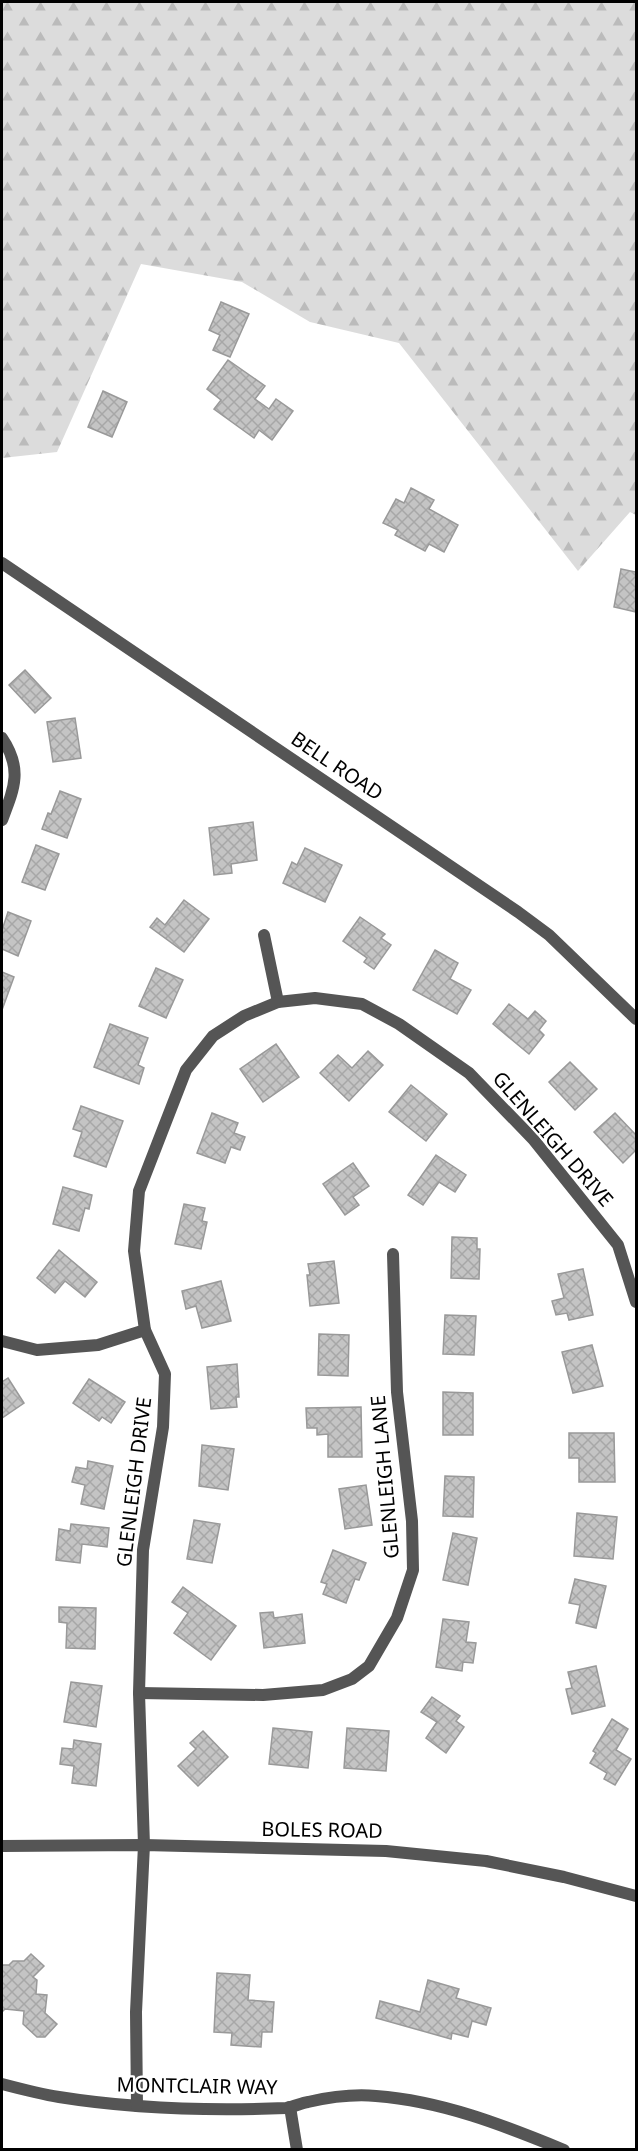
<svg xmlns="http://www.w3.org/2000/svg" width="638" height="2151" font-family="'Noto Sans',sans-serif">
<defs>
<pattern id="forest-firs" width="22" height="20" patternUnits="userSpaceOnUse" patternTransform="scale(1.5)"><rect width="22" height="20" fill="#dcdcdc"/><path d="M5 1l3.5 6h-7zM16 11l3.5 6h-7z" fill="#bbb"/></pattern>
<pattern id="building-cross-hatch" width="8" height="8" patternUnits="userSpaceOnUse" patternTransform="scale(1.5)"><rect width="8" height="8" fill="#c4c4c4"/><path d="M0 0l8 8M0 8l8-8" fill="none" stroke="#a7a7a7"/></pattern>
</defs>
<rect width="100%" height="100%" fill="#fff"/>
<!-- forest -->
<path fill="url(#forest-firs)" d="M2 2H636V515L630 512 578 571 399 343 310 322 242 282 141 264 57 452 2 458Z"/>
<!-- building -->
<g fill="url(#building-cross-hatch)" stroke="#999" stroke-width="1.5">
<path d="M221 302 249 314 230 357 213 350 220 335 209 330Z"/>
<path d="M228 360 265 386 255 399 269 409 276 399 293 411 272 440 259 430 254 438 214 409 221 400 207 389Z"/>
<path d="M103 391 127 402 112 437 88 427Z"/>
<path d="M411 488 434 500 429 509 458 525 444 552 429 544 425 551 395 535 398 530 383 523 396 499 404 503Z"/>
<path d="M621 569 636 572V612L614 607Z"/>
<path d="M25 670 51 698 35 713 9 685Z"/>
<path d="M75 718 81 758 53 762 47 722Z"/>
<path d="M60 791 81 799 67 838 42 829 48 813 51 814Z"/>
<path d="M253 822 257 860 231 864 232 873 214 875 209 828Z"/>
<path d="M36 845 59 854 45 890 22 882Z"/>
<path d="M305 848 342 865 325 902 283 883 292 862 297 865Z"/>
<path d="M184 900 209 919 184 952 150 927 157 918 165 925Z"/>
<path d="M8 912 31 921 18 956 2 949V930Z"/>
<path d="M360 917 385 934 381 938 391 945 374 969 364 962 367 958 343 941Z"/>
<path d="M435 950 458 963 450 979 471 990 457 1014 413 990Z"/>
<path d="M156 968 183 980 166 1018 139 1006Z"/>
<path d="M2 972 14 977 2 1010Z"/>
<path d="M509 1004 528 1019 535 1011 546 1021 539 1030 544 1035 529 1054 493 1024Z"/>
<path d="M110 1024 148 1038 138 1065 144 1068 139 1084 94 1067Z"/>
<path d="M276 1044 299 1077 263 1102 240 1069Z"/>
<path d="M368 1051 383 1065 349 1101 320 1073 338 1055 352 1068Z"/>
<path d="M570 1062 597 1089 575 1110 549 1082Z"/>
<path d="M411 1085 447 1114 426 1141 389 1112Z"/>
<path d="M81 1106 123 1121 106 1167 74 1156 82 1132 73 1129Z"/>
<path d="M212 1113 238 1123 234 1133 245 1137 240 1150 231 1147 225 1163 197 1153Z"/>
<path d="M615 1113 636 1135V1150L623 1163 594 1132Z"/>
<path d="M436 1155 466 1175 455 1192 439 1182 423 1205 408 1195Z"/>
<path d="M353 1163 369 1186 353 1197 359 1205 345 1215 323 1184Z"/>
<path d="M63 1187 92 1195 89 1209 85 1208 79 1231 53 1224Z"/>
<path d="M184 1204 205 1208 202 1221 207 1222 201 1249 175 1244Z"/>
<path d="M452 1237 477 1238V1249H480L479 1279 451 1278Z"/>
<path d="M59 1250 97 1282 85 1297 65 1281 55 1293 37 1278Z"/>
<path d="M334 1261 339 1303 310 1306 307 1275H310L308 1264Z"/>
<path d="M583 1269 593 1315 569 1320 567 1313 556 1315 552 1301 564 1298 558 1274Z"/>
<path d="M221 1281 231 1321 202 1328 196 1306 186 1309 182 1291Z"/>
<path d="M445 1315 476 1316 474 1355 443 1354Z"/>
<path d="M319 1334 349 1335 348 1376 318 1375Z"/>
<path d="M592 1345 603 1386 573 1393 562 1352Z"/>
<path d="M237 1364 239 1397H236L237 1407 211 1409 207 1367Z"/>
<path d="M8 1378 24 1403 2 1418V1382Z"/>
<path d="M89 1379 125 1402 111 1423 102 1417 99 1421 73 1403Z"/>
<path d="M443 1392 473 1393V1435H443Z"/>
<path d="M361 1407 362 1457H328V1434L317 1435V1428H307L306 1408Z"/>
<path d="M569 1433H614L615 1482H579V1458H569Z"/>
<path d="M202 1445 234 1449 228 1490 199 1486Z"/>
<path d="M88 1461 113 1466 104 1509 81 1504 85 1485 72 1482 76 1467 87 1469Z"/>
<path d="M445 1476 474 1477 473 1517 443 1516Z"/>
<path d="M366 1485 372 1525 345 1529 339 1489Z"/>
<path d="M577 1513 617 1517 613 1559 574 1556Z"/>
<path d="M194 1520 220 1524 212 1563 187 1559Z"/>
<path d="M71 1524 109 1528 107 1547 82 1544 80 1563 56 1560 59 1529 70 1531Z"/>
<path d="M453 1533 477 1538 468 1585 443 1580Z"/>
<path d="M333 1550 366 1563 359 1580 355 1579 346 1603 323 1594 327 1584 321 1582Z"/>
<path d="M575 1579 606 1586 596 1628 576 1623 580 1605 569 1603Z"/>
<path d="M183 1587 236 1626 211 1660 174 1633 188 1613 172 1602Z"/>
<path d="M59 1607 96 1608 95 1649 66 1648 67 1623 59 1622Z"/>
<path d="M273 1612 274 1618 302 1614 305 1643 264 1648 260 1613Z"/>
<path d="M443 1619 469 1622 466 1642 476 1643 473 1663 463 1662 462 1671 436 1667Z"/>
<path d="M596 1666 605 1706 572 1714 566 1689 572 1688 568 1672Z"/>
<path d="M71 1682 102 1686 96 1727 64 1722Z"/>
<path d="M432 1697 460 1716 456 1721 464 1727 446 1753 426 1738 437 1722 421 1712Z"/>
<path d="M612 1719 628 1729 616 1750 631 1759 615 1785 604 1779 607 1773 590 1763 596 1753 593 1751Z"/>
<path d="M273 1728 312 1732 308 1768 269 1764Z"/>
<path d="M347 1728 389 1731 386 1771 344 1768Z"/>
<path d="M203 1731 228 1757 198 1786 178 1766 196 1749 190 1743Z"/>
<path d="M74 1740 101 1744 96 1786 72 1783 74 1766 60 1764 62 1748 73 1749Z"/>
<path d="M31 1954 44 1966 33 1977 37 1980 36 1994 47 1995 45 2013 57 2024 45 2037H37L23 2024 24 2011 5 2009 2 2012V1965H9L13 1961H24Z"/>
<path d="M217 1973 250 1975 248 2000 274 2002 272 2032H262L261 2047 231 2045 232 2033 214 2032Z"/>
<path d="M428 1980 459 1989 456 1998 491 2008 486 2025 472 2021 468 2037 452 2033 451 2039 376 2018 380 2001 420 2012Z"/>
</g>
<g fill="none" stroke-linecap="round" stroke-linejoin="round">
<!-- minor -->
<g stroke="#555" stroke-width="12">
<path d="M2 738C23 769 14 789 2 820"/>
<path d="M264 935 278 1002"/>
<path d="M2 1341 37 1350 98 1345 145 1330"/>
<path d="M139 1693 263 1695 323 1690 352 1679 369 1666 397 1618 413 1570 412 1521 397 1392 393 1254"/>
<path d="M2 2084C21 2089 40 2094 59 2097 134 2109 211 2111 286 2108 294 2107 301 2103 308 2102 330 2097 354 2094 376 2096 442 2101 503 2125 564 2150"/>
<path d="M137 2106 136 2012 144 1845 139 1693 143 1550 163 1427 165 1374 145 1330 134 1251 139 1191 186 1070 213 1036 244 1016 278 1002 315 998 362 1004 399 1024 469 1073 533 1139 618 1245 636 1302"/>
<path d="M290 2107 297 2150"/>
</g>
<!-- tertiary -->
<g stroke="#555" stroke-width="12">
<path d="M2 563 518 912 549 935 636 1019"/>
<path d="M2 1846 144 1845 386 1851 486 1861 564 1877 636 1896"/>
</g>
</g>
<g text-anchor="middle" stroke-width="4.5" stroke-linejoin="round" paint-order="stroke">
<!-- street labels -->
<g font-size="20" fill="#000" stroke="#fff">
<text transform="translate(337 766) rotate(34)" y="7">BELL ROAD</text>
<text transform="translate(553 1139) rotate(49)" y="7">GLENLEIGH DRIVE</text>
<text transform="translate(385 1477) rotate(-95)" y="7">GLENLEIGH LANE</text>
<text transform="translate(134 1482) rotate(-83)" y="7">GLENLEIGH DRIVE</text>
<text transform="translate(322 1830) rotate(1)" y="7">BOLES ROAD</text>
<text transform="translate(197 2086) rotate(1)" y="7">MONTCLAIR WAY</text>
</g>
</g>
<!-- border -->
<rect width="638" height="2151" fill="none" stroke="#000000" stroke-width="6"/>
</svg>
